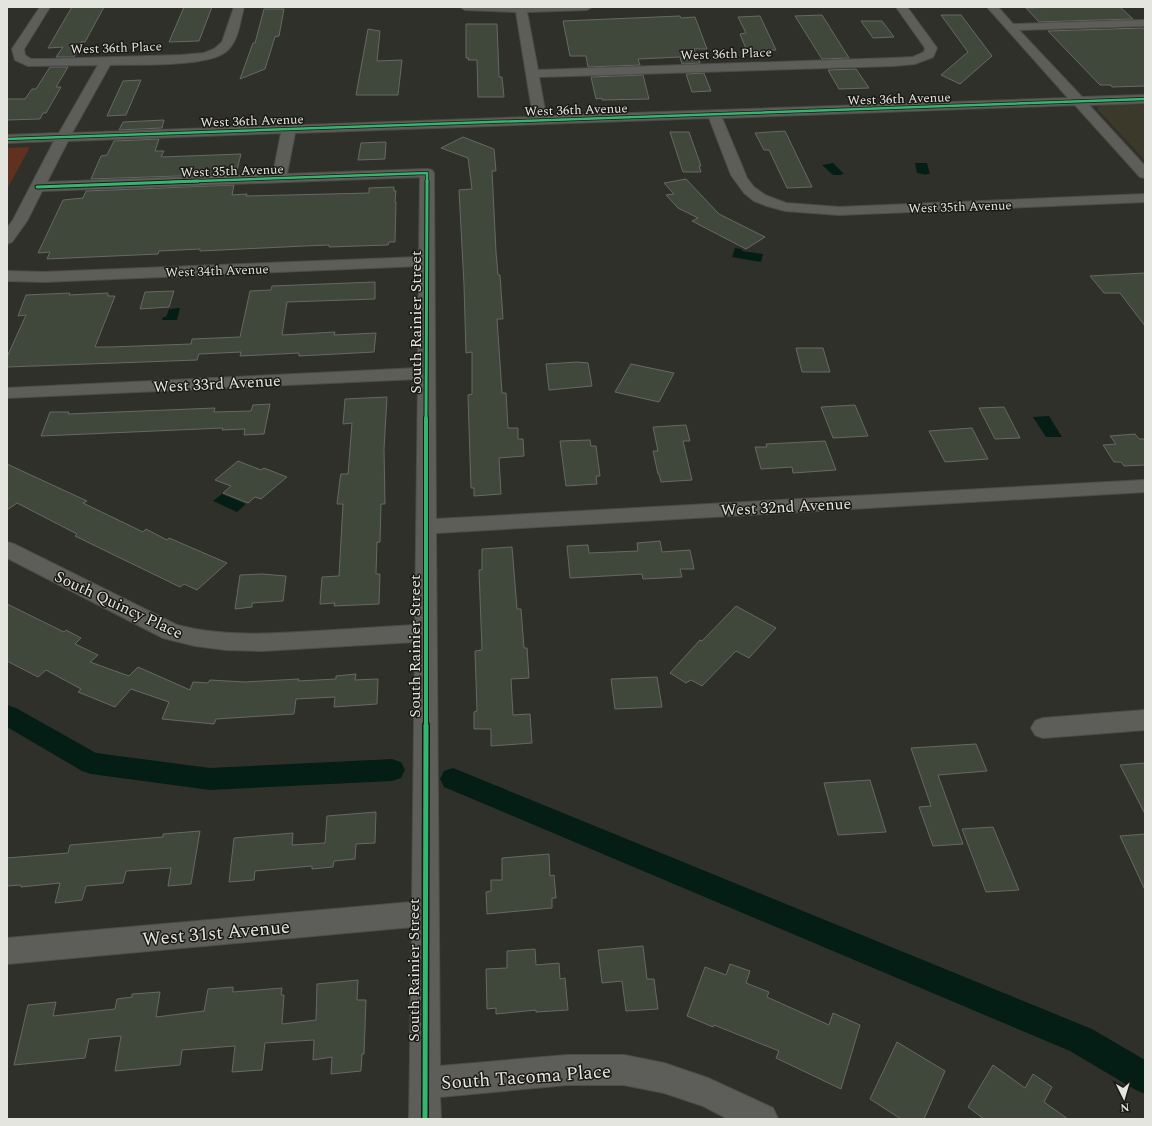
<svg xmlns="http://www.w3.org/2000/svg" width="1152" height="1126" font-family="Spectral,serif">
<rect width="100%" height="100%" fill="#30302b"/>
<!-- built -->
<path fill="#3a392a" d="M1145 104V160L1098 110V107L1106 105Z"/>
<!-- green -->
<path fill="#603120" d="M30 147 7 189V148Z"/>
<!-- water -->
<g fill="#041e15">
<path d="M833 163 844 174H841L842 175H833L822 165Z"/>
<path d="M915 163H927L930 174H927V175L917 173Z"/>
<path d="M735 248 742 249V251L763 254 761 262 732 257Z"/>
<path d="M180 308 177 320H162L163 317H166L169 309Z"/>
<path d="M1049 416 1062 437H1046L1033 417Z"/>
<path d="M222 494 246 504 237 512 213 501Z"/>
</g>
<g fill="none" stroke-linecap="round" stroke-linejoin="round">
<!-- canal -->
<g fill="#041e15" fill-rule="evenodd">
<path d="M7 705 16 708 96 753 210 768 392 759 401 762 405 770 401 778 392 781 210 790 91 774 82 771 7 727Z"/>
<path d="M453 768 1092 1029 1145 1060V1094L1134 1089 1070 1051 444 787 440 779 444 771Z"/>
</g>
</g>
<!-- building -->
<g fill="#40483b" stroke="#676864">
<path d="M72 7H104L85 42H81V45L74 57H56L63 47 48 48Z"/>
<path d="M184 7H212L199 41 169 42Z"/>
<path d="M1064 7H1120L1133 19 1039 22 1026 8Z"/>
<path d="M264 9H284L279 36 275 37 265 69 240 79 253 43H255Z"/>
<path d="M822 15 849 58 822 59 795 16Z"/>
<path d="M941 15H961L992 56 960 84 941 75 968 52Z"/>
<path d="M680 16 681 18 695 17 707 49H694L700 63 682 64 680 57 638 59 640 65 588 67 586 56H570L563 21Z"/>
<path d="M760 16 776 50 747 51 740 34 746 33 738 17Z"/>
<path d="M861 21H882L894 37 873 38Z"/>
<path d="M466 24H497L499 77H502L504 97H478L477 60H468L469 58H466Z"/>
<path d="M1143 28 1145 30V86L1112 87 1111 85H1100L1048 31Z"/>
<path d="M368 29 380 31 377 61 402 60 398 95H356Z"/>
<path d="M50 67H68L56 87H61L46 113H43L40 119 7 120V99H25L32 89H36Z"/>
<path d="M856 69 869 88 839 89 828 70Z"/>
<path d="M704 73 711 91 692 92 686 74Z"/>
<path d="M643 75 649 99 602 100V98L596 99 591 77Z"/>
<path d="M141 80 126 115 107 116 123 81Z"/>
<path d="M164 120 162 128 119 130 123 122Z"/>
<path d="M785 131 812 187 787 188 769 150H764L755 133Z"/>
<path d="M670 132H689L701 166H699L701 172H683Z"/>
<path d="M463 137 494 149 496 171H492L496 252 498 275H500L503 319H497L502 393H506L508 428H518V439H523L524 456 499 458 501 494 474 496V488H471L468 395 472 394V352L466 353 464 285 459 190 472 189 468 158 441 148Z"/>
<path d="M159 139 155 151H164L161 157 241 154 236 174 91 179 101 156 107 155 114 141Z"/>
<path d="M386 142 385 159 358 160 361 143Z"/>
<path d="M686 179 719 214 765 237 746 249 692 221 698 218 678 208 666 195 674 194 664 183Z"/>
<path d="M234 185 232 195 247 194 246 196 369 193V188L394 187V191H396L395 202H396L395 242H389L388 245 329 247V245L305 246 200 251V249L159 251 158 254 47 259 50 252 38 253 63 200 83 198 86 191Z"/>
<path d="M1145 273V326L1120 293H1104L1090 276Z"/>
<path d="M375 282V299L287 302 282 335 335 332 334 335 376 333 374 352 299 356V353L240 356 241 352 199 354 197 360 7 367V357L26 315 18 316 26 295 70 293 69 295 108 293V296H115L95 347H111L191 344 192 339 240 337 250 291 271 290 272 286Z"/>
<path d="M174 291 169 307 140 309 145 292Z"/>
<path d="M796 348H823L830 372H802Z"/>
<path d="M577 362 588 363 592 386 549 390 546 364Z"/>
<path d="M631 364 674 373 659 402 615 392Z"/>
<path d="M387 397 384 449 385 504H381L380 542H377L376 574H380L379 604 334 606 335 603 320 604 322 577 339 576 343 504H337L340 479 341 474H348L352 423 343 424 345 399Z"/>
<path d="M270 404 264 434 244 435 245 429 222 430 223 428 41 436 50 412H69L68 414 215 408 214 412 251 411 253 405Z"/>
<path d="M855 405 868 436 833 438 821 407Z"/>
<path d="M1004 407 1020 438 995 439 979 408Z"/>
<path d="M686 425 690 441H683L692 480 661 482 659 474H658L653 451H658L653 427Z"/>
<path d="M972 428 988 459 945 462 929 431Z"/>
<path d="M1135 434 1139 439H1145V465L1124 466 1121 462H1114L1103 445 1116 444 1110 436Z"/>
<path d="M590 440 591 446H596L600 476H596L597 484 566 486 560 441Z"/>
<path d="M825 441 836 470 793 473 792 467 761 469 755 447H767L766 444Z"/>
<path d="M238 461 261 470 264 468 287 477 261 499 255 497 248 503 223 493 231 486 215 480Z"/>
<path d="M7 464 87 501 83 503 143 532 146 529 167 540 169 538 227 563 197 590 184 584 180 587 75 536 77 534 17 503 7 510Z"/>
<path d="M660 541 662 552 690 550 694 569H680L682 577 643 579 642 574 570 578 567 546 588 545 589 553 638 551 637 543Z"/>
<path d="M512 547 517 609H521L524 648H527L529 678 511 679 513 715 530 714 532 743 491 746V729H474V712L477 711 475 651 482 650 479 570H482V549Z"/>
<path d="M262 574 286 576 283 601 252 603V607L235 609 240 575Z"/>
<path d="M7 604 64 632 66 630 81 638 75 644 98 655 90 662 129 676 138 667 190 690 193 682 208 683 210 680 245 682 299 679 298 681 336 679V676L356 674 355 680 378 679 377 704 334 707 335 697 296 699 294 714 216 719 214 724 162 719 169 702 131 689 115 707 78 692 81 689 46 670 38 677 7 661Z"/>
<path d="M736 606 776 628 749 658 736 651 702 686 691 680 686 683 670 673 700 640 702 641Z"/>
<path d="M657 677 662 707 615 709 611 679Z"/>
<path d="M976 744 987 771 938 775 963 844 933 846 919 807 931 806 911 748Z"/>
<path d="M1145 763V814L1120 765Z"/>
<path d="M870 780 886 832 838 835 824 783Z"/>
<path d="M376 812 375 843 356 844 355 859 334 861 333 867 312 869V866L255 871 254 880 229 882 234 838 293 833 292 845 325 843 327 816Z"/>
<path d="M993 827 1019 890 986 892 962 829Z"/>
<path d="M200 831 191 884 168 886 171 868 126 871 123 883 86 886 82 900 55 903 60 883 21 887V885L7 886V858L68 853 70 845 163 837V834Z"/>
<path d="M1145 834V890L1120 836Z"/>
<path d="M549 854 550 876 554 875 556 898H552V908L487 914 486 892 491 891V880H502V858Z"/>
<path d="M643 946 647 979H654L658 1009 626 1011 622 981 602 983 598 950Z"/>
<path d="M535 949 536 965 559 963 560 979 565 978 568 1010 536 1012V1010L496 1014V1008L487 1009 486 969 507 968V951Z"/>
<path d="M730 964 750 971 746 983 769 992 767 997 829 1025 833 1013 860 1025 841 1089 776 1058 779 1051 714 1025 713 1027 687 1016 705 967 726 975Z"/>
<path d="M358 980 357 1000H366L364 1054H362L361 1071 331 1074 332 1057 313 1060 314 1040 265 1043 262 1070 232 1072 235 1046 182 1050 180 1065 115 1071 121 1036 89 1039 85 1058 14 1065 28 1005 56 1002 53 1016 115 1009 117 999 132 997V994L160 992 156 1017 204 1011 208 989 233 987V992L282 988 281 995H284L282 1024 316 1020 317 984Z"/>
<path d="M897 1042 945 1071 924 1119H901L870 1099Z"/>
<path d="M993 1065 1025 1088 1033 1074 1052 1087 1044 1102 1068 1119H984L968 1107Z"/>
</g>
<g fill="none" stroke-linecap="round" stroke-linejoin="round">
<!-- minor casing -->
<g stroke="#4d4d48" stroke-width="2">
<g id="minor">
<path d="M40 7H50L24 49 25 55 31 59H47L181 55 204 53 214 49 222 42 234 7H244C240 21 239 39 228 50 210 68 136 64 110 65L72 133 533 117 516 12 465 10 460 7H592L587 10 527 12 538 70 893 58 913 57 924 52 925 48 896 7H907L937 48 933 57 915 64 893 66 539 77 546 116 1068 98 987 7H998L1013 24 1145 20V26L1019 30 1082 97 1145 95V103L1089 105 1145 166V178L1140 177 1075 105 722 118 747 178 754 187 765 195 786 203 839 207 1145 194V202L839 215 785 211 767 206 754 201 744 193 731 175 709 118 295 133 287 174 427 169 432 170 434 173 436 519 1145 480V492L436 533 440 1066 567 1055H624L664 1063 708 1078 773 1108 778 1119H728L703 1106 664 1093 624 1085H567L440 1097 441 1119H409L412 927 7 964V938L412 902 415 642 262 651 226 650 195 646 163 638 7 558V542L14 544 177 625C223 637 269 634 317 631 350 629 382 627 415 625L418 379 7 398V388L418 368 419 266 44 282 7 281V271L44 272 419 257 420 177 42 191 27 221 12 242 7 244V228L13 220 54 141 7 143V135L59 133 98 65 28 66 15 60 12 49ZM281 133 273 174 47 182 68 141Z"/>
<path d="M1145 710V730L1043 738 1035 735 1031 728 1035 721 1043 718Z"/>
</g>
</g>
<!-- minor -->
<use href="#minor" fill="#5d5d5a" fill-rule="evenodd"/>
<!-- cycleway-far3 casing -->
<g stroke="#1a1915" stroke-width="4">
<g id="cycleway-far3">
<path d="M7 139 1145 99"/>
<path d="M170 182 427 173V182"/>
</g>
</g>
<!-- cycleway-far2 casing -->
<g stroke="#1a1915" stroke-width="5">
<g id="cycleway-far2">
<path d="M37 187 198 181"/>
<path d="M426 419 427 181"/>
</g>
</g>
<!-- cycleway-far1 casing -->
<g stroke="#1a1915" stroke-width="6">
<path id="cycleway-far1" d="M426 726V418"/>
</g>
<!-- cycleway casing -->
<g stroke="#1a1915" stroke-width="8">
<path id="cycleway" d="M425 1119 426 725"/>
</g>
<!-- cycleway-far3 -->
<use href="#cycleway-far3" stroke="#33b770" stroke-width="2.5"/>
<!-- cycleway-far2 -->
<use href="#cycleway-far2" stroke="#33b770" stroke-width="3"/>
<!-- cycleway-far1 -->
<use href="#cycleway-far1" stroke="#33b770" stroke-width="4"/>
<!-- cycleway -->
<use href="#cycleway" stroke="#33b770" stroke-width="5"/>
</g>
<g text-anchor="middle" stroke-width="3" stroke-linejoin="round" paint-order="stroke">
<!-- far-street labels -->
<g font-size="13" fill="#e5e5df" stroke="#1a1915">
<text transform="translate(116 47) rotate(-2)" y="5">West 36th Place</text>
<text transform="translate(726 53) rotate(-2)" y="5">West 36th Place</text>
<text transform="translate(899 98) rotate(-2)" y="5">West 36th Avenue</text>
<text transform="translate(576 109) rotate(-2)" y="5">West 36th Avenue</text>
<text transform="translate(252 120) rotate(-2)" y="5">West 36th Avenue</text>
<text transform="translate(232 170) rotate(-2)" y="5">West 35th Avenue</text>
<text transform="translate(960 206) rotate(-2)" y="5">West 35th Avenue</text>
<text transform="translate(217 270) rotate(-2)" y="5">West 34th Avenue</text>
</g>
<!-- street labels -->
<g font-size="16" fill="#e5e5df" stroke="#1a1915">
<text transform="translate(415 322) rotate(-90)" y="6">South Rainier Street</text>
<text transform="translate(217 383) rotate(-3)" y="6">West 33rd Avenue</text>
<text transform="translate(786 506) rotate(-3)" y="6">West 32nd Avenue</text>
<text transform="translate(119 604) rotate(25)" y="6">South Quincy Place</text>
<text transform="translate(414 646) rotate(-90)" y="6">South Rainier Street</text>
<text transform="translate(413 970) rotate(-90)" y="6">South Rainier Street</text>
</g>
<!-- near-street labels -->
<g font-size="19" fill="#e5e5df" stroke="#1a1915">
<text transform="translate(216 932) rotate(-5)" y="7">West 31st Avenue</text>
<text transform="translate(526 1076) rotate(-4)" y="7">South Tacoma Place</text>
</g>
</g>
<!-- border -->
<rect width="1152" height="1126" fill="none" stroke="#e5e5df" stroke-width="16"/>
<!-- north arrow -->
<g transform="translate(1124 1098) rotate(175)" stroke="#1a1915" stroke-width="3" paint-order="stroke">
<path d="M0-3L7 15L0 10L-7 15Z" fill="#e5e5df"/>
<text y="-6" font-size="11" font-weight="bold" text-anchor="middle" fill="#e5e5df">N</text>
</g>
</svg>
